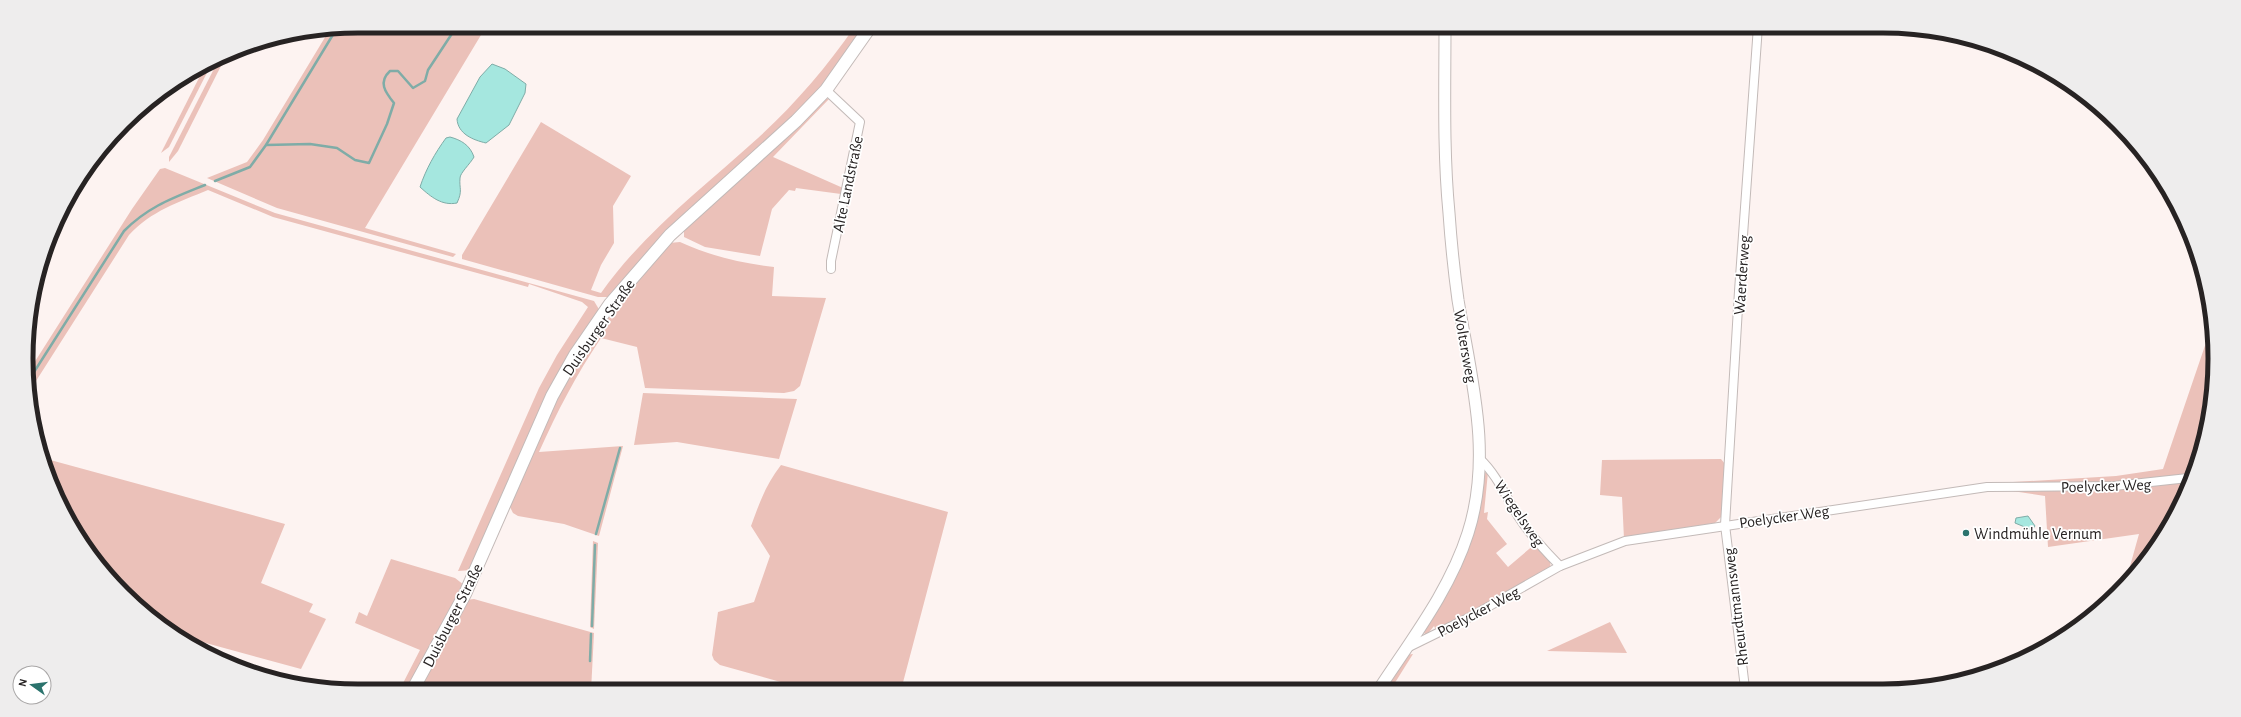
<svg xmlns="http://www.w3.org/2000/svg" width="2241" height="717" font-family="'Alegreya Sans',sans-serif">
<rect width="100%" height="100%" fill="#fdf3f1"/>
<!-- green -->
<g fill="#ebc1b9">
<path d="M359 26H476L481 35 365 228 456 254 453 257 277 208 207 178 247 162 263 140 330 29Z"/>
<path d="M855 26H866L818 92 610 297H598L462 259V255L541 122 631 176 613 206 614 243 601 265 591 290 601 293C644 232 703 188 758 138 794 105 827 67 855 26Z"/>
<path d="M227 54 178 151 169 162V157L219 59Z"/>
<path d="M212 63 169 147 161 153 204 68Z"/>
<path d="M824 98 829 99 773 157 843 188 841 194 796 188 795 191 789 190 772 209 760 256 705 247 684 237V228Z"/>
<path d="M165 168 275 213 594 301 600 311 471 570 458 571 539 388 557 355 588 307 582 302 529 284 528 287 273 217 208 190C179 202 151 211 129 235L29 392 27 374 132 209 160 169Z"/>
<path d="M680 242C710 256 741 263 774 267L772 296 826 298 800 386 794 391 784 393 645 388 637 347 601 338C576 375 557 412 539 452L623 446 599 536 564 524 518 516 513 513 509 505 557 397 601 324 669 243Z"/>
<path d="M2212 325 2215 359 2209 424 2190 474 2112 483H1996L2116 476 2163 469Z"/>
<path d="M643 393 797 399 779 459 677 442 634 445Z"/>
<path d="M43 458 285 524 261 583 313 604 309 612 326 619 301 669 173 634 124 594 82 543Z"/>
<path d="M1721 459 1725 464 1722 516 1715 523 1644 534 1624 539 1622 497 1600 495 1602 460Z"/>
<path d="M781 465 948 512 901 690H809L720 665 714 660 712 655 718 612 754 602 770 556 751 526C759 504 766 484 781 465Z"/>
<path d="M1488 472 1484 513 1488 512 1487 519 1507 544 1496 553 1508 567 1535 544C1542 551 1553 558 1550 569L1436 630 1434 626 1426 636 1422 629 1441 601 1483 473Z"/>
<path d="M2187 481 2170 525 2127 577 2139 534 2048 547 2045 496 2012 491 2145 487Z"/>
<path d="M593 541 598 543 594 629 590 627Z"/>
<path d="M391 559 455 578 464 585 407 691H399L420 650 355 623 359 612 367 616Z"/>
<path d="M474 599 594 633 591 691H416L466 600Z"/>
<path d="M1610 622 1627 653 1547 651Z"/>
<path d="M1413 654 1391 689H1383L1405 655Z"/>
</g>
<!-- water -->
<g fill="#a5e7df" stroke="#7faca7">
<path d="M492 64 505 69 526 84 525 93 509 125 486 143C473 140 458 134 457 119L480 77Z"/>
<path d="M450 137C461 140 470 145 474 157 470 164 460 173 460 178 459 189 463 190 457 203 442 206 431 197 420 187 426 169 435 153 446 138Z"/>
<path d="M2028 516 2035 526 2032 530 2015 523 2016 518Z"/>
</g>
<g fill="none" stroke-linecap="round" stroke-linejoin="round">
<!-- stream -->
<g stroke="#7faca7" stroke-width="2.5">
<path d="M266 145 310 144 337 148 355 160 369 163 387 124 394 103C385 92 378 82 390 71H398L413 88 425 81 428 70 457 26"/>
<path d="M215 181 250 167 266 145 337 28"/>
<path d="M27 383 124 231C149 206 173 198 205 185"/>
<path d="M596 534 620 448"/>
<path d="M592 626 595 545"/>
<path d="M590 661 591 634"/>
<path d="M588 687 589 691"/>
</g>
<!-- minor casing -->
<g stroke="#c3bab8" stroke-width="10">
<g id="minor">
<path d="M826 90 860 122 831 261V269"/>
<path d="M1480 459C1497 475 1506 497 1518 516 1530 535 1544 550 1560 566"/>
<path d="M1407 648 1472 616 1560 566 1625 541 1987 487 2114 486 2188 478"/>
<path d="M1745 688 1725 525 1739 291 1758 26"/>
</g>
</g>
<!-- tertiary casing -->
<g stroke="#c3bab8" stroke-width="13">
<path id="tertiary" d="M1379 689C1411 640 1450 590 1468 533 1493 455 1471 378 1458 300 1454 271 1451 242 1449 213 1443 151 1445 88 1445 26"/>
</g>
<!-- secondary casing -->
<g stroke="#c3bab8" stroke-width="14">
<path id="secondary" d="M412 691 465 594 552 396 575 355 610 304 670 235 796 121 826 90 871 26"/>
</g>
<!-- minor -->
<use href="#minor" stroke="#fff" stroke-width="8"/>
<!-- tertiary -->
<use href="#tertiary" stroke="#fff" stroke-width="11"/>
<!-- secondary -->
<use href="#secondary" stroke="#fff" stroke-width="12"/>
</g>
<!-- markers -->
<circle fill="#2b736d" stroke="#fff" stroke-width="1.5" cx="1966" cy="533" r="4"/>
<g text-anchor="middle" stroke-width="3.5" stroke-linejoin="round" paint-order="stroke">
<!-- street labels -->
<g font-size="16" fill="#272323" stroke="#fff">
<text transform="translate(847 184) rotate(-78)" y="6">Alte Landstraße</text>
<text transform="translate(1741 275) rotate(-86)" y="6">Waerderweg</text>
<text transform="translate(598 327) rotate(-55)" y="6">Duisburger Straße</text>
<text transform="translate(1466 346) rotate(80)" y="6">Woltersweg</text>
<text transform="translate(2106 485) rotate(-2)" y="6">Poelycker Weg</text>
<text transform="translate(1520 513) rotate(56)" y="6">Wiegelsweg</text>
<text transform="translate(1784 516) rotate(-8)" y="6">Poelycker Weg</text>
<text transform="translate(1735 607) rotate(-97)" y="6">Rheurdtmannsweg</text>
<text transform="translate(1478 611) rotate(-28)" y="6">Poelycker Weg</text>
<text transform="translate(452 615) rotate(-63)" y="6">Duisburger Straße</text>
</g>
<!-- poi labels -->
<g font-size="16" fill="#272323" stroke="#fff" text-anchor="start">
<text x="1974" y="539">Windmühle Vernum</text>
</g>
</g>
<!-- crop -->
<path d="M0 0H2241V717H0ZM358 33H1883A325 325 0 0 1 2208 358V359A325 325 0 0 1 1883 684H358A325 325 0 0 1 33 359V358A325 325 0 0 1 358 33Z" fill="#eeeded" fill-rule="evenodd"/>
<path fill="none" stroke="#272323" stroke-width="5" d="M358 33H1883A325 325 0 0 1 2208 358V359A325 325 0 0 1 1883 684H358A325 325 0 0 1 33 359V358A325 325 0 0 1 358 33Z"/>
<!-- north arrow -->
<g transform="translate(32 685) rotate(284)"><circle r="19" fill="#ffffff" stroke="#a9a7a7"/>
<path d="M0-3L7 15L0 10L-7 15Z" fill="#2b736d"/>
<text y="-6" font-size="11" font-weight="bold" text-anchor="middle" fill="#272323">N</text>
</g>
</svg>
